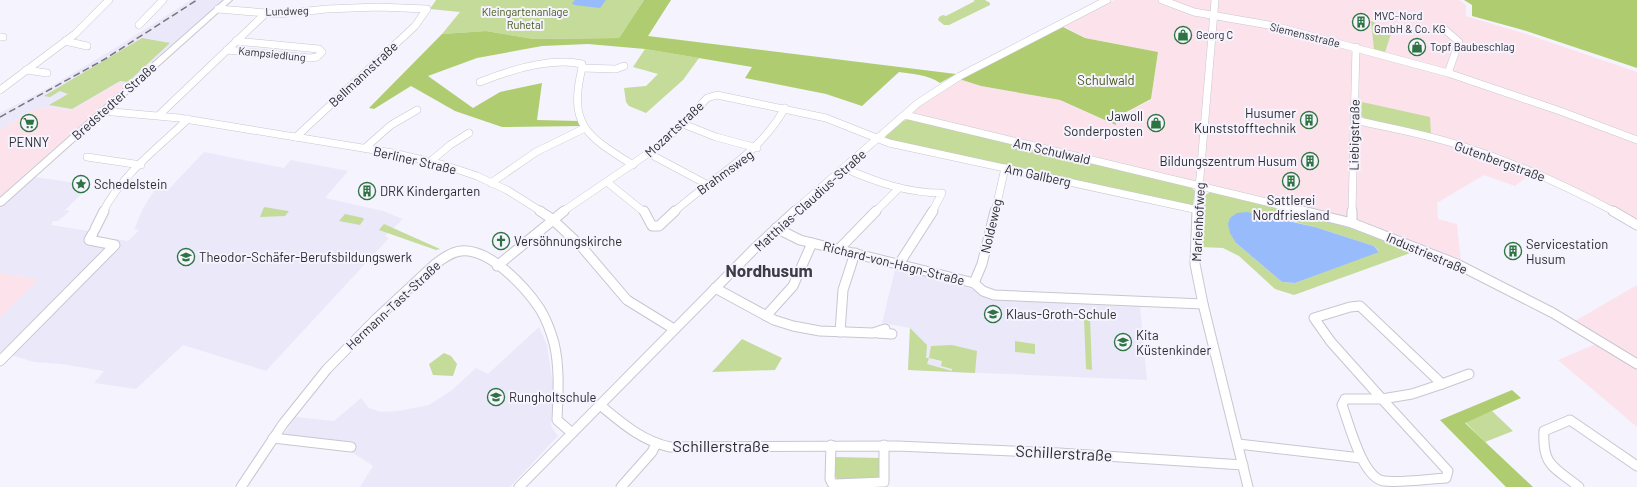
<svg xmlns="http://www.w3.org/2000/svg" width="1637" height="487" font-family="Barlow,sans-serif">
<rect width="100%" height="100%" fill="#f5f3fe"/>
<!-- commercial -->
<g fill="#fce3eb">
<path d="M1115 0H1459L1466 5V16L1523 33 1637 72V228L1532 173 1515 186 1484 175 1437 203 1438 219 1457 224 1461 261 1413 242 913 115 914 111 921 104 959 79 981 86 1059 100 1116 125 1118 117 1151 100 1158 52 1086 38 1063 26Z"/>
<path d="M122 83H128L0 197V130L30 111 44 107 72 110 117 84Z"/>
<path d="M0 273 40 279 0 318Z"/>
<path d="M1637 285V427L1558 360 1605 340 1575 321Z"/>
</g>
<!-- built -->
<g fill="#ebe8fa">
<path d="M191 0H224L128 83 117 84 72 110 44 107 30 111 0 130V113L50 87 117 47Z"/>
<path d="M204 152 284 168 291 160 348 171 325 198 383 211 403 219 385 236 389 238 266 371 183 345 136 389 94 383 104 371 61 364 34 362 0 352V318L39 279 0 273V208L34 177 91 185 65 210 70 211 58 221H53L51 225 89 231 100 229 99 237 128 241 139 230 134 229 143 208 156 188 168 190Z"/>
<path d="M896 266 948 280 980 292 1093 302 1099 305 1140 306 1147 380 908 370 910 328 882 323Z"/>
<path d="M539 327 547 345 553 384 551 426 558 436 510 487H360L373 466 350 451 354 443 285 436 284 434 296 417 334 421 361 398 369 408 381 412 398 411 429 405 452 390 476 368 488 374Z"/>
</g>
<!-- green -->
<g fill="#c4db9a" fill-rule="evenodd">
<path d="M436 0H644L619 38 534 39 486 31 442 34 460 12 430 9Z"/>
<path d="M973 0H985L990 3V5L949 25H944L938 20 939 17 943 15 946 16 975 1Z"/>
<path d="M1371 21 1376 23 1375 29 1391 34 1385 52 1374 49Z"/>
<path d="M142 38 170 43 128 82 120 81 72 109 49 105 68 94 60 91 50 97 44 96Z"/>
<path d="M645 49 699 58 683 80 646 113 629 106 626 102 624 88 646 86 658 74 633 67Z"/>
<path d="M1362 102 1430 117 1431 135 1368 120 1361 116Z"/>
<path d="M909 119 1191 187 1195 191 1193 205 1191 206 886 141V136L903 121Z"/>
<path d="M1210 192 1309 216 1353 229 1416 251 1294 295 1275 289 1239 256 1223 248 1201 247 1205 195ZM1266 215 1315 227 1374 246 1379 251 1295 283 1282 282 1236 243Z"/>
<path d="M264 207 288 211H289L285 216 260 217Z"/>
<path d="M345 214 363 218 364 219 360 225 339 221Z"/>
<path d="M384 224 440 249 436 250 379 230Z"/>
<path d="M1084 318H1090L1092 370 1086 369Z"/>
<path d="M910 328 927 345 926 358H929L927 364 952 371V369L941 366 942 361 929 358 931 346 952 345 977 351 975 373 908 370Z"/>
<path d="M742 339 782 358 775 370 712 372Z"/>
<path d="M1015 341 1035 344V354L1015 352Z"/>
<path d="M444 353 451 356 457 364 453 376 433 375 429 364Z"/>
<path d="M1492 411 1513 431 1485 442 1465 422Z"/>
<path d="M835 457 880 458V477L876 481 838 480 835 476Z"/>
</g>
<!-- forest -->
<g fill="#afcd70">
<path d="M644 0H671L648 36 956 74 940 83C929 75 913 74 899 72L862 106 826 94 745 78 752 67 645 49 588 44 542 46 477 58 428 76 473 108 500 92 542 83 537 120 579 121 581 126 502 127 455 111 411 86 374 109 369 108 442 34 486 31 534 39 619 38Z"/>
<path d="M1464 0H1637V68L1523 30 1472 16V5Z"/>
<path d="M1063 27 1085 38 1158 52 1151 99 1117 117 1116 125 1060 100 981 86 959 79Z"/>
<path d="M1512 390 1521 398 1465 423 1533 487H1506L1440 420Z"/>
</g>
<!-- water -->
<g fill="#98bbfc">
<path d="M575 0H606L600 8 574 5 572 3Z"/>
<path d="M1247 212 1315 227 1374 246 1379 252 1295 283 1282 282 1236 243 1230 233 1228 224 1230 218 1237 213Z"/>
</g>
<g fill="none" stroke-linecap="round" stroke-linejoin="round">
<!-- minor-far1 casing -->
<g stroke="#c8c6d0" stroke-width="8">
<g id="minor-far1">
<path d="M1162 0 1194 12 1274 26 1448 73 1560 111 1637 140"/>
<path d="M218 9 279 14 327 9 378 7 427 9 415 26 296 137"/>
<path d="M139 25 163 0"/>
<path d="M1442 27 1459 42 1448 73"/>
<path d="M0 37H3"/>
<path d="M65 41 87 46"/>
<path d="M227 50 310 58 317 57 322 52 319 49 236 41"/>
<path d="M582 68C568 126 587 136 633 165"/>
<path d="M26 70 47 73"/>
<path d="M480 82C510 70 550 57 582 64V68L616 69 624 66"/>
<path d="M0 90 75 34 109 0"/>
<path d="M102 111 179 118 393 153 444 165 477 176 507 190 542 212"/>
<path d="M159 115 266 13"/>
<path d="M905 115 1308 212"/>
<path d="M1355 120C1390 128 1425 134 1459 145 1513 162 1565 185 1615 212"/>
<path d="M683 124 716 137 757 148"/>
<path d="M365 148 391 125 417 110"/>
<path d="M648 153 708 185"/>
<path d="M87 157 141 165"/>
<path d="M431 161 450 145 469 133"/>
<path d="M844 168C876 182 907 193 942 193L932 212"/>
<path d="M607 182 644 212"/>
<path d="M491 183 536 152 585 128"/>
<path d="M103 212C121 175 159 147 188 119"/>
<path d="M562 212 656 148 683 124 707 98 717 95 826 118 889 143 1198 210"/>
<path d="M674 212C714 176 757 157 785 108"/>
<path d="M793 212 918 103 960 76 1107 0"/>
<path d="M875 212 899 188"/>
<path d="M995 212 1005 168"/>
<path d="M1197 212 1215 0"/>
<path d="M1352 212 1356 47"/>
</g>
</g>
<!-- minor casing -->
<g stroke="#c8c6d0" stroke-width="11">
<g id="minor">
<path d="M540 211 552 219 581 246 627 300 674 329"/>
<path d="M644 211 652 226H659L675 211"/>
<path d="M1197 211 1195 264 1203 304 1248 487"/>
<path d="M1303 211 1352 223 1457 264 1553 313 1637 364"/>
<path d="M1613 211 1637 225"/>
<path d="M1352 223V211"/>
<path d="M776 228 800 240 974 283 983 291 994 295 1203 304"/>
<path d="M95 229 104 211"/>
<path d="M839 249 876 211"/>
<path d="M899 264 933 211"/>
<path d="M497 266 564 211"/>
<path d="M974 283 982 264 995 211"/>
<path d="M715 288 774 320 793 326 820 331 873 333 885 329"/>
<path d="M1360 306 1442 384 1412 394 1382 399 1331 342 1314 318 1350 307Z"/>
<path d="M766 316 793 286 812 243"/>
<path d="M840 332 843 290 855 253"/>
<path d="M877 333 892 334"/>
<path d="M0 361 115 245 89 240 93 233"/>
<path d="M1442 384 1469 374"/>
<path d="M1345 399H1382L1448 471 1446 478C1429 479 1399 483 1384 481 1362 478 1349 423 1342 405Z"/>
<path d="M600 405C622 423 642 441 670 447L897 446 1059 453 1243 465"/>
<path d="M273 438 351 447"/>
<path d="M1238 444 1361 458"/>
<path d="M831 445 830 479 832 483 836 484 884 482V445"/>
<path d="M241 487 283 424 327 369 376 319 434 265C442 259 451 252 461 251 490 248 526 288 540 309 546 319 551 332 554 343 560 368 558 395 557 420L572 433"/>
<path d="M519 487 756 247 795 211"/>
<path d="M621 487 652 452 656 444"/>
<path d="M1579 487C1554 467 1542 466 1544 431L1570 420 1637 466"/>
</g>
</g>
<!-- major casing -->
<g stroke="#c8c6d0" stroke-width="2">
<path id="major" d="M224 0H232L3 205 0 206V198Z"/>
</g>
<!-- minor-far1 -->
<use href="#minor-far1" stroke="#fff" stroke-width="7"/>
<!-- minor -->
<use href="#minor" stroke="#fff" stroke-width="9"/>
<!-- major -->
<use href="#major" fill="#fff" fill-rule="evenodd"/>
<!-- rail -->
<path stroke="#77767c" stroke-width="1.5" stroke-dasharray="7 3.5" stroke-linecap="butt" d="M0 117 105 59 197 0"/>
</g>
<!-- icons -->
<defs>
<g id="building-ring" transform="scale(0.9)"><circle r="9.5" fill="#f5f3fe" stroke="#2d7441" stroke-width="1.5"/><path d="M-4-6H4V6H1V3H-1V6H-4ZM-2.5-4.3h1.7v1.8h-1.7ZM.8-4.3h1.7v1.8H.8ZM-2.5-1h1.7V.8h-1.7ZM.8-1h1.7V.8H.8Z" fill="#2d7441"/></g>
<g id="shop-ring" transform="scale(0.9)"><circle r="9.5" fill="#f5f3fe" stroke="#2d7441" stroke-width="1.5"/><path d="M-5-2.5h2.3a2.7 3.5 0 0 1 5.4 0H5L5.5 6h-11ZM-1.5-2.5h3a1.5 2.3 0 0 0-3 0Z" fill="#2d7441"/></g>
<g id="supermarket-ring" transform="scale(0.9)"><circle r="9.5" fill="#f5f3fe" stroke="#2d7441" stroke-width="1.5"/><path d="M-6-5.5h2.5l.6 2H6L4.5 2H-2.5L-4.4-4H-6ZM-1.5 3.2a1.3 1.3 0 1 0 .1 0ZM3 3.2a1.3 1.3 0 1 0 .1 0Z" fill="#2d7441"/></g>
<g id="sight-ring" transform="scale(0.9)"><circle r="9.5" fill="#f5f3fe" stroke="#2d7441" stroke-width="1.5"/><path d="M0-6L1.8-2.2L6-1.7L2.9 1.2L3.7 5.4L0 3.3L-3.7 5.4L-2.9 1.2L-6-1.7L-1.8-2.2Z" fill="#2d7441"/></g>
<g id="church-ring" transform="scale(0.9)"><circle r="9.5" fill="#f5f3fe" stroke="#2d7441" stroke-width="1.5"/><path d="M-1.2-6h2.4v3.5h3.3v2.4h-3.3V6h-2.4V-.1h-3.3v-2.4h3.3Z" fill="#2d7441"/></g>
<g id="school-ring" transform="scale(0.9)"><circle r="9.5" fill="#f5f3fe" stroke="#2d7441" stroke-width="1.5"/><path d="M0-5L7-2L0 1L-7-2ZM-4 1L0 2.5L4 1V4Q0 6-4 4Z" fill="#2d7441"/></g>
</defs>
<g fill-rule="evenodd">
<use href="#building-ring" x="1361" y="22"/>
<use href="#shop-ring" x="1183" y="35"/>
<use href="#shop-ring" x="1417" y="47"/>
<use href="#building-ring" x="1309" y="120"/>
<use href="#supermarket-ring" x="29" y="123"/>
<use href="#shop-ring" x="1156" y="123"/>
<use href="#building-ring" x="1310" y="161"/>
<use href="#building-ring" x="1291" y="181"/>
<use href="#sight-ring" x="81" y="184"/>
<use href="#building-ring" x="367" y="191"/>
<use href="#church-ring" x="501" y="241"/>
<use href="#building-ring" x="1513" y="251"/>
<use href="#school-ring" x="186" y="257"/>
<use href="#school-ring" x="993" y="314"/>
<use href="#school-ring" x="1123" y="342"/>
<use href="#school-ring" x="496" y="397"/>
</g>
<g text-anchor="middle" stroke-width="4" stroke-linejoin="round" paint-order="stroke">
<!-- far-street labels -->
<g font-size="11" fill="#2c2b2f" stroke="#f5f3fe">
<text transform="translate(287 11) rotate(-2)" y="4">Lundweg</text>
<text transform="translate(1305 35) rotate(14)" y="4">Siemensstraße</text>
<text transform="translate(272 54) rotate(6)" y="4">Kampsiedlung</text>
</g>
<!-- far-park labels -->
<g font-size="11" fill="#455815" stroke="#f5f3fe">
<text x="525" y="16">Kleingartenanlage<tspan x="525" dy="13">Ruhetal</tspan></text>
</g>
<!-- far-poi labels -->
<g font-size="11" fill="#2c2b2f" stroke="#f5f3fe" text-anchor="start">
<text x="1374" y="20">MVC-Nord<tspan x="1374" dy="13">GmbH &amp; Co. KG</tspan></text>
<text x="1196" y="39">Georg C</text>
<text x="1430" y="51">Topf Baubeschlag</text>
</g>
<!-- street labels -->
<g font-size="13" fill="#2c2b2f" stroke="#f5f3fe">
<text transform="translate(363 74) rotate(-43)" y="5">Bellmannstraße</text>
<text transform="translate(114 101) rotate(-42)" y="5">Bredstedter Straße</text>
<text transform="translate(674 129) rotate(-43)" y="5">Mozartstraße</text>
<text transform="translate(1354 135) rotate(-89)" y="5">Liebigstraße</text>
<text transform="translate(1052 151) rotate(13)" y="5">Am Schulwald</text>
<text transform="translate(415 160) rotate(13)" y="5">Berliner Straße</text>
<text transform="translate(1500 161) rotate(20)" y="5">Gutenbergstraße</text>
<text transform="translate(725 172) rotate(-36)" y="5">Brahmsweg</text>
<text transform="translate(1038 175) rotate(12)" y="5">Am Gallberg</text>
<text transform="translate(810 200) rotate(-42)" y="5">Matthias-Claudius-Straße</text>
<text transform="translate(1198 222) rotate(-87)" y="5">Marienhofweg</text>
<text transform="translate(991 226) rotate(-77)" y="5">Noldeweg</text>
<text transform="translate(1427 253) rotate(23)" y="5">Industriestraße</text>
<text transform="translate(894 263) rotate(14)" y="5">Richard-von-Hagn-Straße</text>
<text transform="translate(393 305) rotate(-43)" y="5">Hermann-Tast-Straße</text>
</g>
<!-- park labels -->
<g font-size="13" fill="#455815" stroke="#f5f3fe">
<text x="1106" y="85">Schulwald</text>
</g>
<!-- poi labels -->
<g font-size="13" fill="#2c2b2f" stroke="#f5f3fe" text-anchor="start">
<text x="1296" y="118" text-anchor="end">Husumer<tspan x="1296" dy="15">Kunststofftechnik</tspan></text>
<text x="1143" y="121" text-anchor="end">Jawoll<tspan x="1143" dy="15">Sonderposten</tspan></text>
<text x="29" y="147" text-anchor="middle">PENNY</text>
<text x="1297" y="166" text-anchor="end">Bildungszentrum Husum</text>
<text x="94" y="189">Schedelstein</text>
<text x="380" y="196">DRK Kindergarten</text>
<text x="1291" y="205" text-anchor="middle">Sattlerei<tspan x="1291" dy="15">Nordfriesland</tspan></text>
<text x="514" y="246">Versöhnungskirche</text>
<text x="1526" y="249">Servicestation<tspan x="1526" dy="15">Husum</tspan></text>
<text x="199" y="262">Theodor-Schäfer-Berufsbildungswerk</text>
<text x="1006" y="319">Klaus-Groth-Schule</text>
<text x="1136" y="340">Kita<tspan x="1136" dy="15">Küstenkinder</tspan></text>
<text x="509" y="402">Rungholtschule</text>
</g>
<!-- near-street labels -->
<g font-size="16" fill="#2c2b2f" stroke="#f5f3fe">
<text x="721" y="452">Schillerstraße</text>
<text transform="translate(1064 453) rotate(3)" y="6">Schillerstraße</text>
</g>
<!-- district labels -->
<g font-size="17" font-weight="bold" fill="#3d3c44" stroke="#f5f3fe">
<text x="769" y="277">Nordhusum</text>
</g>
</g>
</svg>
